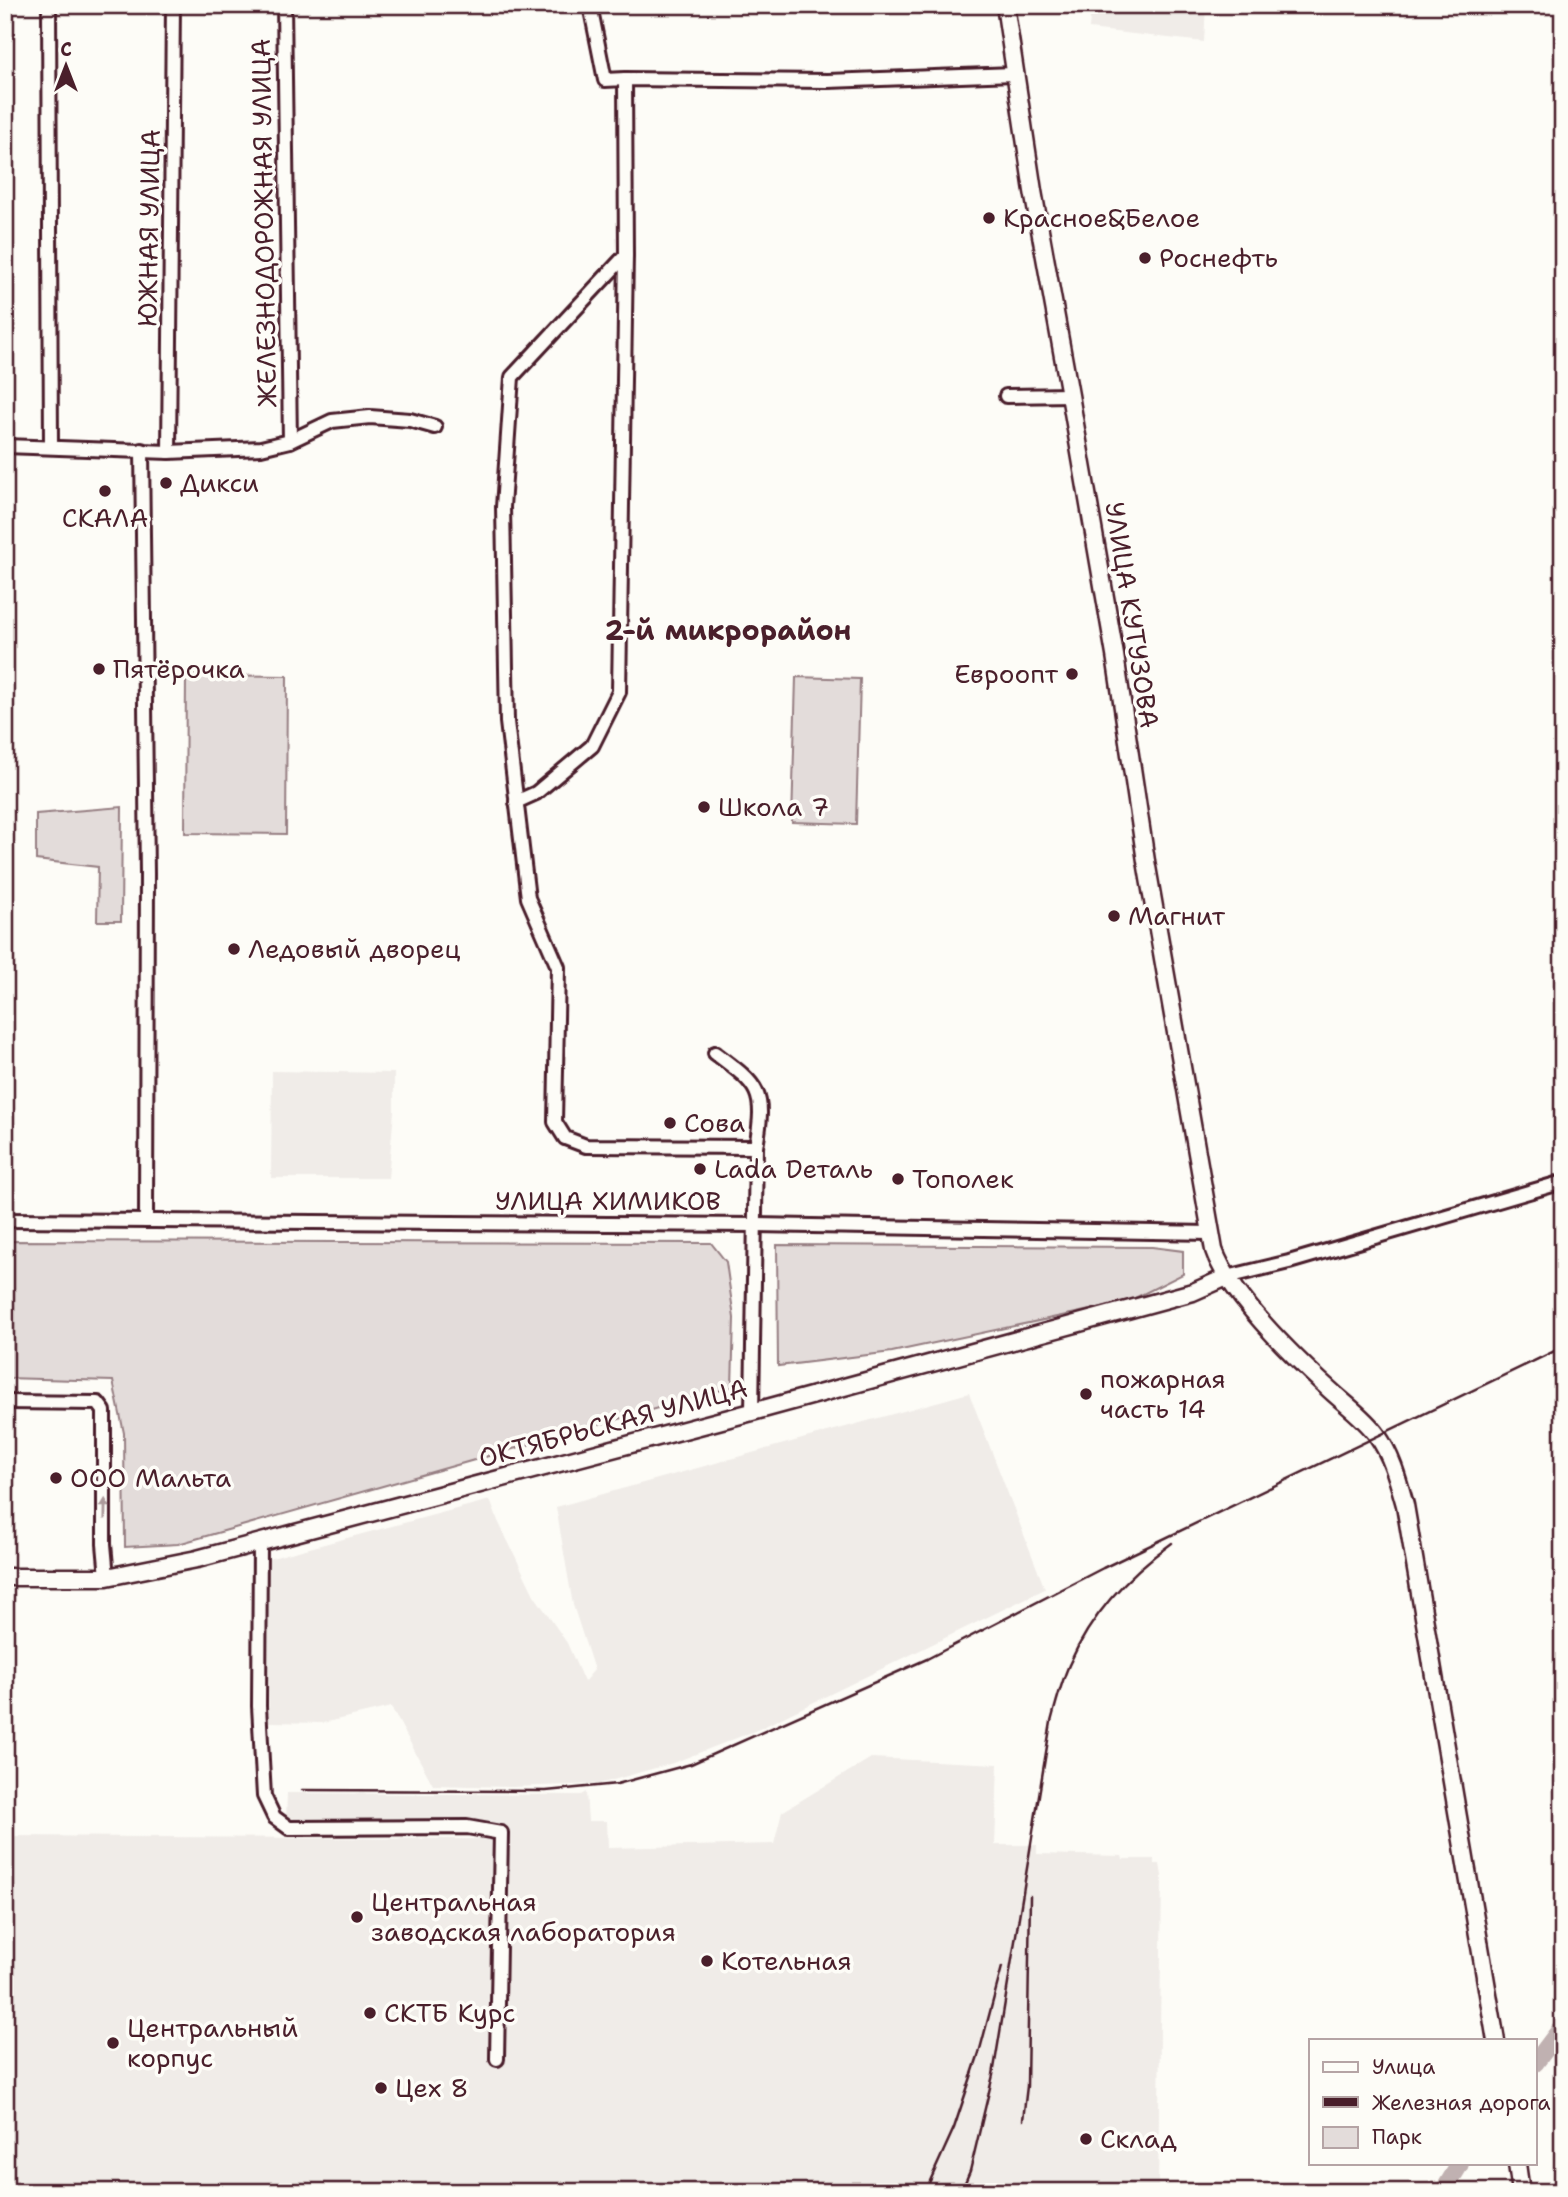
<svg xmlns="http://www.w3.org/2000/svg" width="1568" height="2197" font-family="'Shantell Sans',sans-serif">
<rect width="100%" height="100%" fill="#fdfcf7"/>
<filter id="ink" filterUnits="userSpaceOnUse"><feTurbulence type="fractalNoise" baseFrequency=".0143" numOctaves="2"/><feDisplacementMap in="SourceGraphic" scale="14" xChannelSelector="R" yChannelSelector="G"/><feConvolveMatrix kernelMatrix="1 2 1 2 8 2 1 2 1" color-interpolation-filters="sRGB"/></filter>
<g filter="url(#ink)">
<!-- built -->
<g fill="#f0ece8">
<path d="M1091 5H1206L1204 42 1089 29Z"/>
<path d="M272 1071 394 1073V1111L388 1178H271Z"/>
<path d="M969 1393 1045 1589 757 1730 673 1763 599 1784 511 1787 433 1785 391 1707 323 1723 269 1722 268 1559 490 1500 498 1521 534 1595 567 1643 584 1682 594 1670 573 1605 556 1507Z"/>
<path d="M871 1758 998 1764 995 1845H1037V1854L1122 1856 1123 1859H1154V1864H1160L1162 1876 1158 2192H5V1836L482 1839 481 1820H286L287 1793 581 1795 586 1792 588 1821H607L608 1848 774 1844 782 1812Z"/>
</g>
<!-- green -->
<g fill="#e3dcda" stroke="#967e82" stroke-width="2">
<path d="M186 675 287 676 286 834 185 833Z"/>
<path d="M796 677 860 679 856 824 792 822Z"/>
<path d="M122 807 121 921H97L98 867 36 860V814Z"/>
<path d="M5 1241 711 1243 726 1262 734 1318 732 1387 178 1544 125 1547 124 1433 113 1381 5 1378Z"/>
<path d="M777 1245 1152 1247 1183 1251V1274L1131 1300 1090 1310 892 1352 778 1366Z"/>
</g>
<g fill="none" stroke-linecap="round" stroke-linejoin="round">
<!-- river -->
<g stroke="#c0b1b1" stroke-width="18">
<path d="M1535 2063 1563 2026"/>
<path d="M1443 2192 1460 2164"/>
</g>
<!-- minor casing -->
<g stroke="#4a1f2b" stroke-width="18">
<g id="minor">
<path d="M49 5 51 447"/>
<path d="M284 5 290 441"/>
<path d="M590 5 605 80 625 79"/>
<path d="M626 255 512 377 503 507 507 722 528 898 558 967 555 1122 565 1138 586 1146 756 1147 752 1412"/>
<path d="M1006 396 1070 395"/>
<path d="M5 446 169 452 261 448 290 441 332 421 370 417 410 420 435 427"/>
<path d="M142 450 147 873 146 1221"/>
<path d="M169 452 173 5"/>
<path d="M516 802 536 793 592 746 619 692 626 255 625 79 828 81 1014 74"/>
<path d="M715 1053C759 1086 766 1090 756 1147"/>
<path d="M5 1220 755 1225 1210 1233"/>
<path d="M1227 1277 1289 1262 1563 1182"/>
<path d="M5 1402 98 1403 104 1411V1544L107 1577"/>
<path d="M260 1542 259 1706 264 1796 274 1817 289 1828 467 1827 501 1833 497 2059"/>
</g>
</g>
<!-- major casing -->
<g stroke="#4a1f2b" stroke-width="21">
<g id="major">
<path d="M1005 5 1033 191 1070 395 1115 655 1146 861 1214 1250C1230 1296 1294 1357 1330 1390 1345 1404 1365 1418 1377 1435 1392 1456 1398 1480 1405 1505L1496 2041"/>
<path d="M5 1577H107L197 1559 752 1412 1193 1292 1227 1277"/>
<path d="M1517 2164 1521 2192"/>
</g>
</g>
<!-- minor -->
<use href="#minor" stroke="#fdfcf7" stroke-width="12"/>
<!-- major -->
<use href="#major" stroke="#fdfcf7" stroke-width="16"/>
<!-- rail -->
<g stroke="#4a1f2b" stroke-width="2.5">
<path d="M302 1790 546 1791 617 1784 691 1764 927 1659 1103 1568 1563 1347"/>
<path d="M1023 2120 1027 2086 1030 1896"/>
<path d="M925 2192 954 2128 979 2053 1002 1967"/>
<path d="M961 2192 970 2171 993 2075 1051 1722C1056 1703 1061 1683 1069 1665 1091 1615 1127 1575 1172 1543"/>
</g>
</g>
<!-- one-way arrows -->
<defs><path id="oneway-solid" d="M-6-.8H1V-3.2L6.5 0L1 3.2V.8H-6Z" transform="scale(1.75)"/></defs>
<use fill="#ac999b" href="#oneway-solid" transform="translate(105 1509) rotate(-89)"/>
</g>
<!-- markers -->
<g fill="#4a1f2b" stroke="#fdfcf7" stroke-width="2.5">
<circle cx="989" cy="218" r="7"/>
<circle cx="1145" cy="258" r="7"/>
<circle cx="166" cy="483" r="7"/>
<circle cx="105" cy="491" r="7"/>
<circle cx="99" cy="669" r="7"/>
<circle cx="1072" cy="674" r="7"/>
<circle cx="704" cy="807" r="7"/>
<circle cx="1114" cy="916" r="7"/>
<circle cx="234" cy="949" r="7"/>
<circle cx="670" cy="1123" r="7"/>
<circle cx="700" cy="1169" r="7"/>
<circle cx="898" cy="1179" r="7"/>
<circle cx="1086" cy="1394" r="7"/>
<circle cx="56" cy="1478" r="7"/>
<circle cx="357" cy="1917" r="7"/>
<circle cx="707" cy="1961" r="7"/>
<circle cx="370" cy="2013" r="7"/>
<circle cx="113" cy="2043" r="7"/>
<circle cx="381" cy="2088" r="7"/>
<circle cx="1086" cy="2139" r="7"/>
</g>
<g text-anchor="middle" stroke-width="7" stroke-linejoin="round" paint-order="stroke">
<!-- poi labels -->
<g font-size="26" fill="#4a1f2b" stroke="#fdfcf7" text-anchor="start">
<text x="1003" y="227">Красное&amp;Белое</text>
<text x="1159" y="267">Роснефть</text>
<text x="180" y="492">Дикси</text>
<text x="105" y="527" text-anchor="middle">СКАЛА</text>
<text x="113" y="678">Пятёрочка</text>
<text x="1058" y="683" text-anchor="end">Евроопт</text>
<text x="718" y="816">Школа 7</text>
<text x="1128" y="925">Магнит</text>
<text x="248" y="958">Ледовый дворец</text>
<text x="684" y="1132">Сова</text>
<text x="714" y="1178">Lada Dеталь</text>
<text x="912" y="1188">Тополек</text>
<text x="1100" y="1388">пожарная<tspan x="1100" dy="30">часть 14</tspan></text>
<text x="70" y="1487">ООО Мальта</text>
<text x="371" y="1911">Центральная<tspan x="371" dy="30">заводская лаборатория</tspan></text>
<text x="721" y="1970">Котельная</text>
<text x="384" y="2022">СКТБ Курс</text>
<text x="127" y="2037">Центральный<tspan x="127" dy="30">корпус</tspan></text>
<text x="395" y="2097">Цех 8</text>
<text x="1100" y="2148">Склад</text>
</g>
<!-- street labels -->
<g font-size="26" fill="#4a1f2b" stroke="#fdfcf7">
<text transform="translate(264 223) rotate(-91)" y="9">ЖЕЛЕЗНОДОРОЖНАЯ УЛИЦА</text>
<text transform="translate(149 228) rotate(-89)" y="9">ЮЖНАЯ УЛИЦА</text>
<text transform="translate(1132 615) rotate(81)" y="9">УЛИЦА КУТУЗОВА</text>
<text x="608" y="1210">УЛИЦА ХИМИКОВ</text>
<text transform="translate(613 1423) rotate(-15)" y="9">ОКТЯБРЬСКАЯ УЛИЦА</text>
</g>
<!-- neighbourhood labels -->
<g font-size="28" font-weight="bold" fill="#4a1f2b" stroke="#fdfcf7">
<text x="728" y="640">2-й микрорайон</text>
</g>
</g>
<!-- margin -->
<rect width="1568" height="2197" fill="none" stroke="#fdfcf7" stroke-width="28"/>
<rect x="14" y="14" width="1540" height="2169" fill="none" stroke="#4a1f2b" stroke-width="2.5" filter="url(#ink)"/>
<!-- legend -->
<rect x="1309" y="2039" width="228" height="126" fill="#fdfcf7" stroke="#b5a4a5" stroke-width="2"/>
<rect x="1323" y="2062" width="35" height="10" fill="#fdfcf7" stroke="#b5a4a5" stroke-width="2"/>
<text x="1372" y="2074" font-size="21" fill="#4a1f2b">Улица</text>
<rect x="1323" y="2097" width="35" height="10" fill="#4a1f2b" stroke="#b5a4a5" stroke-width="2"/>
<text x="1372" y="2110" font-size="21" fill="#4a1f2b">Железная дорога</text>
<rect x="1323" y="2127" width="35" height="21" fill="#e3dcda" stroke="#b5a4a5" stroke-width="2"/>
<text x="1372" y="2144" font-size="21" fill="#4a1f2b">Парк</text>
<!-- north arrow -->
<g transform="translate(66 66)" stroke="#fdfcf7" stroke-width="5" paint-order="stroke">
<path d="M0-5L12 26L0 18L-12 26Z" fill="#4a1f2b"/>
<text y="-10" font-size="19" font-weight="bold" text-anchor="middle" fill="#4a1f2b">С</text>
</g>
</svg>
